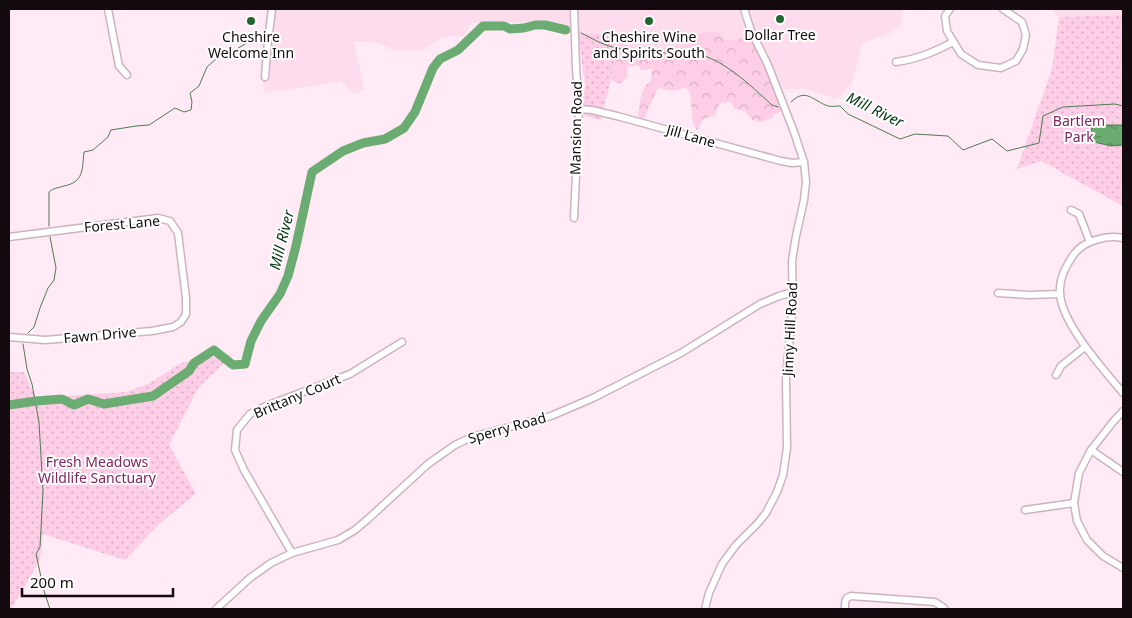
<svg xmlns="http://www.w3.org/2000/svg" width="1132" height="618" font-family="'Noto Sans',sans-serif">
<defs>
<pattern id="forest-crowns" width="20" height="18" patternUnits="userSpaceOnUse" patternTransform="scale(1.25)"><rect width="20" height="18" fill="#fecde6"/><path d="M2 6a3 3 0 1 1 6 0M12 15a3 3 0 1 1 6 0" fill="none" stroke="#d9afc4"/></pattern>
<pattern id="park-dots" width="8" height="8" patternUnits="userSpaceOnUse" patternTransform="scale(1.25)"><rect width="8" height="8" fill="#fecde6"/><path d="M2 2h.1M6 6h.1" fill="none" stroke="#d9afc4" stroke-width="1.8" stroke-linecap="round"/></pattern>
<pattern id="water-ripples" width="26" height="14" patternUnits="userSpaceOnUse" patternTransform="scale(1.25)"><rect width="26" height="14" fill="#6aac71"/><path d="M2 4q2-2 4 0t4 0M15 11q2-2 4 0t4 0" fill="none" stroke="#568a5b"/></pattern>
</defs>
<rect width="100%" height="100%" fill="#ffeaf5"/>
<!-- built -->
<g fill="#fddced">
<path d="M267 9H904L900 25 888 34 862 43 851 85 836 99 807 89H783L767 51 747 38 724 40 661 49 628 46 620 42 600 34H578L547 22 471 23 464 36 442 37 424 50H392L380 43 354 41 364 89 354 94 341 81 279 91 265 92 260 71Z"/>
<path d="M1051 9H1123V15L1059 17Z"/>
</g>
<!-- forest -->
<path fill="url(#forest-crowns)" d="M718 32 724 40 747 38 752 41 774 88 782 111 773 115V117L762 122 752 120 745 111 735 109 731 102 720 103 715 115 703 119 697 131 693 122 690 94 686 87C676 92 669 91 658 88L643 120 638 116C640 104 640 87 651 81L652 69 642 70 637 65 627 67V77C621 85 620 84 611 80L620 42C641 53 669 47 691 44L700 33Z"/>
<!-- park -->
<g fill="url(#park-dots)">
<path d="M1123 15V206L1041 161 1017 169 1052 69 1059 17Z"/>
<path d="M578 34H600L620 42 601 120 582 115 585 84Z"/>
<path d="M233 354 198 388 169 445 196 494 160 523 125 560 43 534 40 560 11 609H9V372H24L36 398 127 392 150 383 181 363Z"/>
</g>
<!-- water -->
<path fill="url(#water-ripples)" stroke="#507b53" d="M1104 125H1123V145L1111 146 1094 142 1090 135 1092 127Z"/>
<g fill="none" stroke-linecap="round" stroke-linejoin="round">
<!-- stream -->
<g stroke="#507b53" stroke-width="1">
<path d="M581 33C588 36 594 40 601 43 610 47 621 49 631 51 650 55 670 52 689 53 719 54 751 86 772 105L778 107"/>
<path d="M791 102C806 87 813 101 828 106 831 107 836 106 840 106L848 114 900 139 915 134 948 136 963 150 992 139 1007 151 1039 143 1043 116 1063 107 1115 104 1123 106"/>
<path d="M49 226V192C53 188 58 188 64 186 84 182 82 170 84 152L93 150 108 137 111 130 136 126 149 125 175 108 184 112 191 110 192 102 190 93 199 86 207 67 218 57 235 50 255 38"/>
<path d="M28 333 34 327 40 308 48 288 54 280 56 268 50 237"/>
<path d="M23 344 27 369 32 384 39 422 43 491 40 547 36 554 44 591 50 609"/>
</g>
<!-- river -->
<path stroke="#6aac71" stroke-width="9" d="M9 405 36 401 62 399 74 405 88 399 104 404 153 396 189 371 194 363 214 350 233 365 245 364 251 341 261 321 280 294 288 276 296 246 312 172 343 151 363 143 385 139 404 128 415 112 433 68 440 59 458 50 483 26H504L510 29 524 28 535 25H545L566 30"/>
<!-- minor casing -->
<g stroke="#ccb3c0" stroke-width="9">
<g id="minor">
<path d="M108 9 119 66 127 75"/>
<path d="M950 9 945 16 947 31 961 54 978 65 1001 68 1016 61 1023 49 1026 35 1022 22 1003 9"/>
<path d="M896 62C918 59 934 52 953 42"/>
<path d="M265 77 268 41 272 9"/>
<path d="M579 109 592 110 617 116 781 161 792 163 804 162"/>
<path d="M1071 210 1079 214 1090 242"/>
<path d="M574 218 579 109 576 68 574 9"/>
<path d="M9 237 158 218 170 221 178 233 186 298V314L181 322 173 327 152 331 45 340 9 337"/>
<path d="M1123 238C1107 235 1085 240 1074 254 1066 266 1059 278 1060 293 1061 323 1104 370 1123 393"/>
<path d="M998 293 1029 295 1060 294"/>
<path d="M1056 375 1061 366 1085 347"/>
<path d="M1123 411 1113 422 1091 450 1079 473 1074 503 1077 521 1087 540 1103 556 1123 568"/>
<path d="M1091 450 1123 472"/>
<path d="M1025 510 1074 503"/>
<path d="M292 553 244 470 235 450 237 430 250 414 266 406 350 374 402 342"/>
<path d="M216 609 250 578 271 563 292 553 338 540 355 530 368 519 428 464 455 445 472 437 551 416 593 398 681 353 760 304 779 296 793 292"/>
<path d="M705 609 709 593 722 564 736 545 758 523 766 513 777 492 783 475 787 448 786 377 793 305 792 261 796 236 804 200 806 182 804 162 794 132 768 65 751 31 744 9"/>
<path d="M845 609C845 603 844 598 851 596L935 602 944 608V609"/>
</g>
</g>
<!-- minor -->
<use href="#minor" stroke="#fff" stroke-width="6"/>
</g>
<!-- markers -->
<g fill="#23652f" stroke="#fefefe" stroke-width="2">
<circle cx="780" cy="19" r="5"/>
<circle cx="251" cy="21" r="5"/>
<circle cx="649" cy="21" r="5"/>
</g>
<g text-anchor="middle" stroke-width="4" stroke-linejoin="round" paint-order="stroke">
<!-- poi labels -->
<g font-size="14" fill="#120a0e" stroke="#fefefe">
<text x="780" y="40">Dollar Tree</text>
<text x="251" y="42">Cheshire<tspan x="251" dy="16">Welcome Inn</tspan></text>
<text x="649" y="42">Cheshire Wine<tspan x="649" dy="16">and Spirits South</tspan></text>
</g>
<!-- park labels -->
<g font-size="14" fill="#81265f" stroke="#fefefe">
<text x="1079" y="126">Bartlem<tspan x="1079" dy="16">Park</tspan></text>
<text x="97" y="467">Fresh Meadows<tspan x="97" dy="16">Wildlife Sanctuary</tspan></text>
</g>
<!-- street labels -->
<g font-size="14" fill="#120a0e" stroke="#fefefe">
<text transform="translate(576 128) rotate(-89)" y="5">Mansion Road</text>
<text transform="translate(691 136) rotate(16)" y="5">Jill Lane</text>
<text transform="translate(122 224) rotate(-5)" y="5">Forest Lane</text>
<text transform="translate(790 329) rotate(-87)" y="5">Jinny Hill Road</text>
<text transform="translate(100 335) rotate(-5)" y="5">Fawn Drive</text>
<text transform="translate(297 396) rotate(-23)" y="5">Brittany Court</text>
<text transform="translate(507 428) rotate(-16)" y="5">Sperry Road</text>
</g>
<!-- water labels -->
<g font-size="15" font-style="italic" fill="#01340e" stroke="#fefefe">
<text transform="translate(875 110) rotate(26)" y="5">Mill River</text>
<text transform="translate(282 240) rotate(-76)" y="5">Mill River</text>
</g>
</g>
<!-- border -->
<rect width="1132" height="618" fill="none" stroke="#120a0e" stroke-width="20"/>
<!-- scale -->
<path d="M22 588v8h151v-8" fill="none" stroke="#120a0e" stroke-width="2.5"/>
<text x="30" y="588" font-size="15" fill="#120a0e" stroke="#fefefe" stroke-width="4" paint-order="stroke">200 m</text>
</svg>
